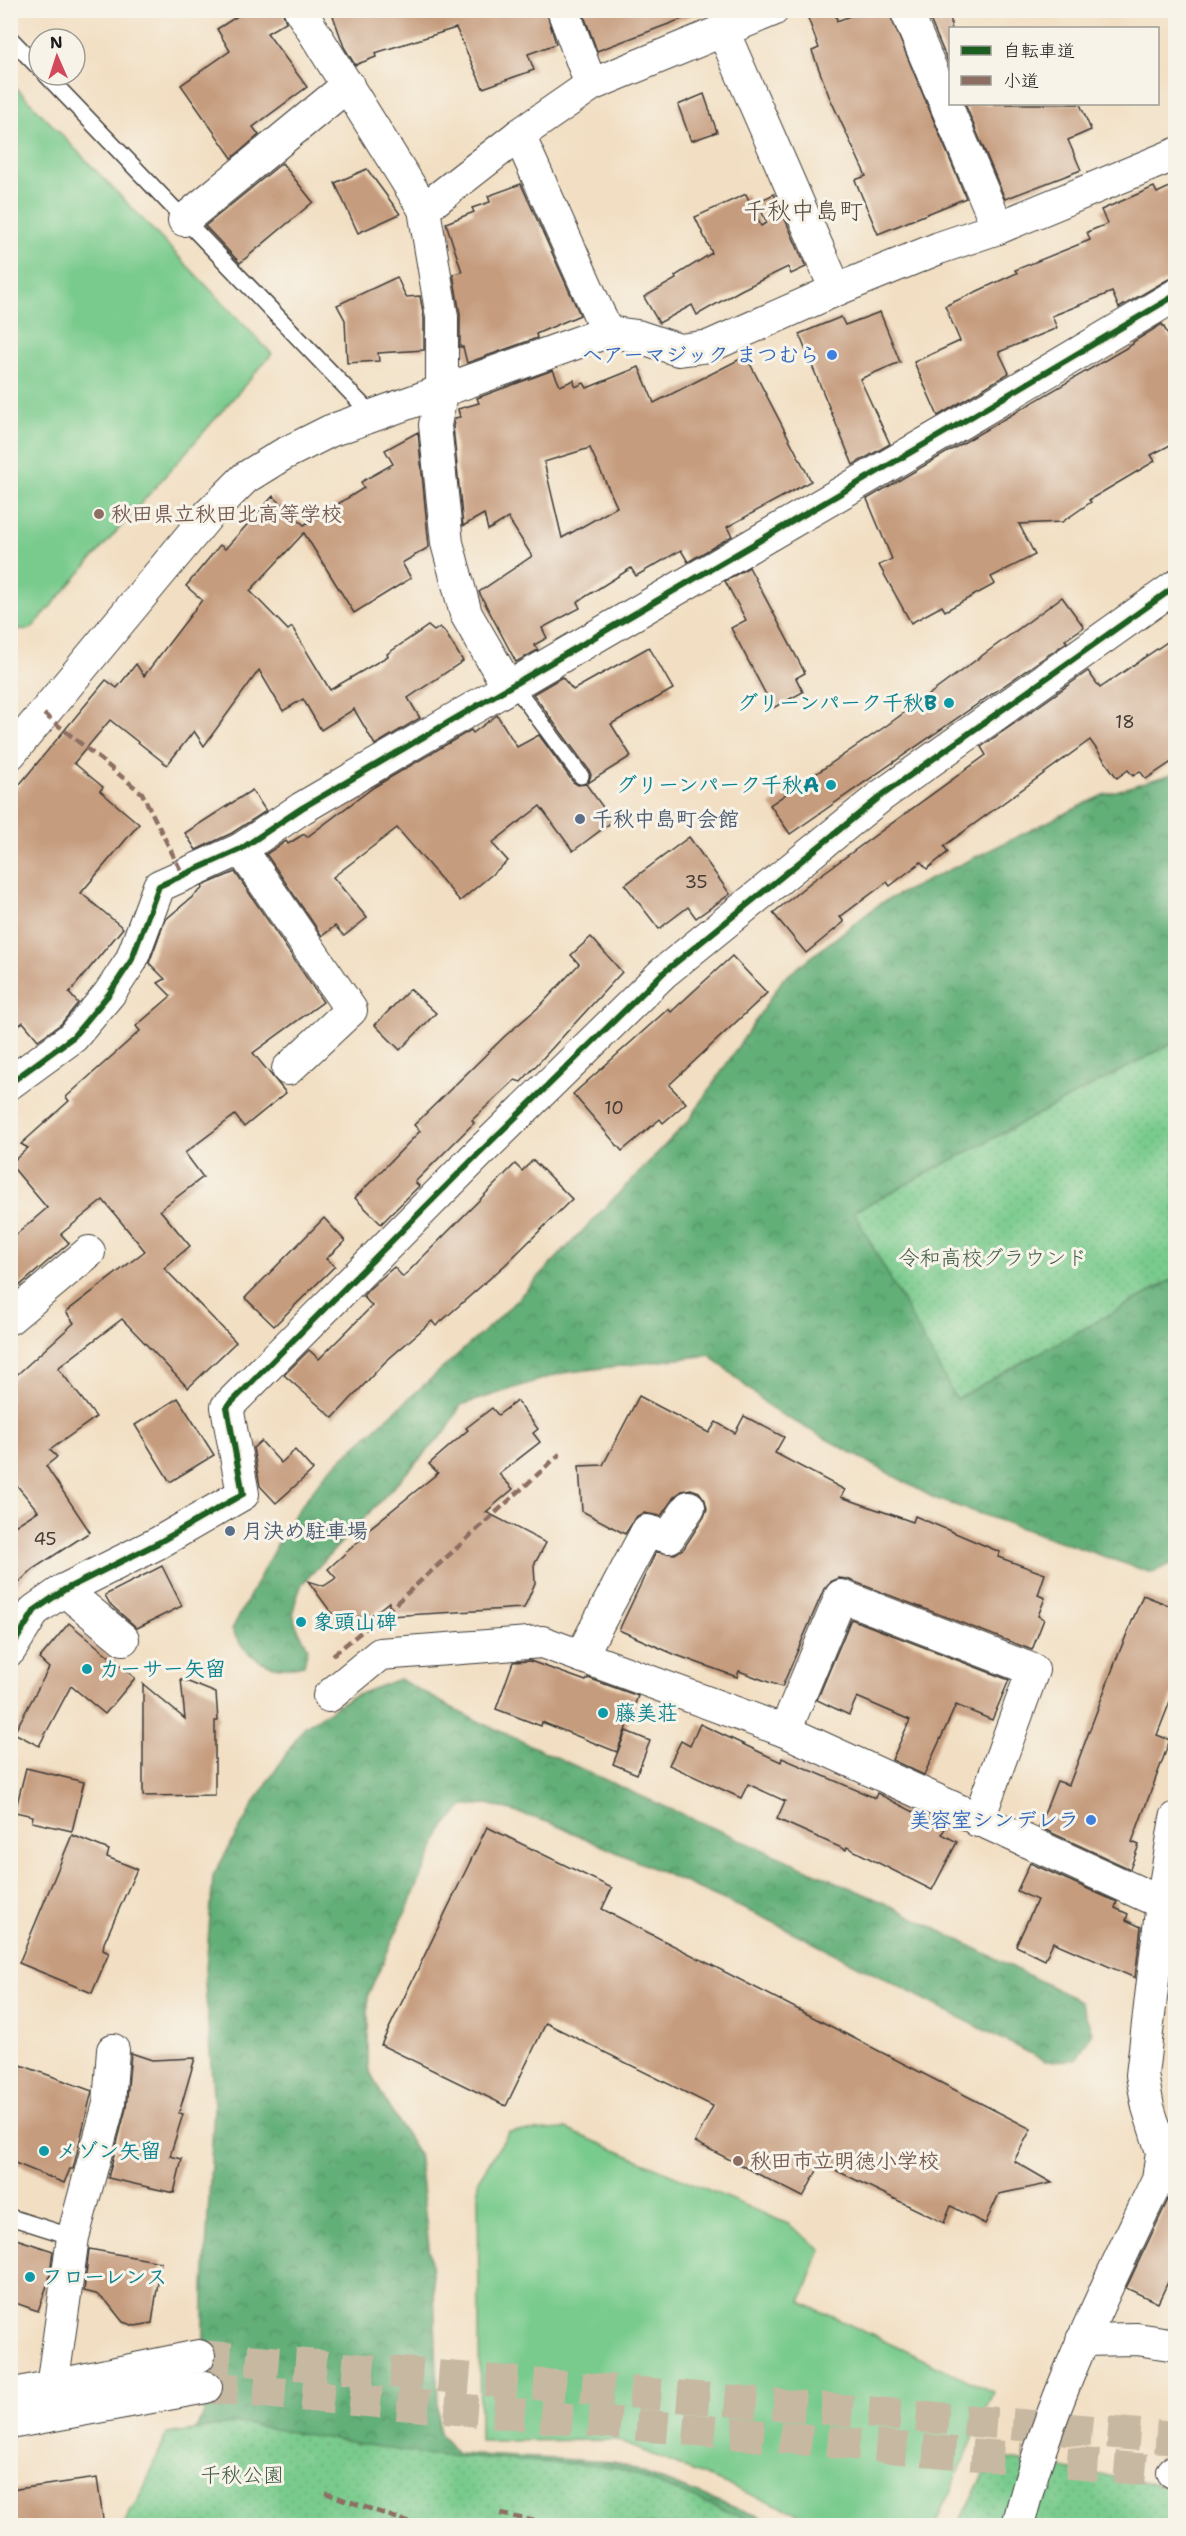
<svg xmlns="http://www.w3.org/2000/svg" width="1186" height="2536" font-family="'Shantell Sans','Klee One',sans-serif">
<defs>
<pattern id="forest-crowns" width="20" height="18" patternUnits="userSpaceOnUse" patternTransform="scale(1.5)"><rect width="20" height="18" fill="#62af78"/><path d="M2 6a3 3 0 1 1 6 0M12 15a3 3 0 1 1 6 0" fill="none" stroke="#508e62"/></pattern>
<pattern id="park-dots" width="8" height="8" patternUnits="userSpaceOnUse" patternTransform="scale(1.5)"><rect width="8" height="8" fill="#79cb8d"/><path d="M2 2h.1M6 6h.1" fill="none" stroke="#68ae79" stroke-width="1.8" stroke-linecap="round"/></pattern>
</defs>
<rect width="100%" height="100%" fill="#f7f3e8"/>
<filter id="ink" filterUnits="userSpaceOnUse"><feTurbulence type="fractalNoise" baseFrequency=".0167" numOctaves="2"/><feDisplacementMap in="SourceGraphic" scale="12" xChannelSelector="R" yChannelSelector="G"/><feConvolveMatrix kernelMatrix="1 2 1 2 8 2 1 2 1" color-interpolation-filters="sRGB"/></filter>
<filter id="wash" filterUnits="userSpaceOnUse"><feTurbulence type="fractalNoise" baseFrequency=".008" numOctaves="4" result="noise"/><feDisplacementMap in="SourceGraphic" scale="24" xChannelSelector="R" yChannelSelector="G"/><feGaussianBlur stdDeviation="1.35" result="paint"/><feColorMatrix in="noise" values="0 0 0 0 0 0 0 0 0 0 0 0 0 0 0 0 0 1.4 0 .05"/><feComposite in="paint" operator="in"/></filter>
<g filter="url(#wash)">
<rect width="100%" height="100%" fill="#f2dfc3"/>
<!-- forest -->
<g fill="url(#forest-crowns)" stroke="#3f664a" stroke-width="1.5">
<path d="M1175 773V1042L854 1212 956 1399 1175 1278V1562L1152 1573 934 1498 773 1410 710 1355 562 1373 461 1405 447 1430 302 1584C289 1616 291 1618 308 1647L304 1665C272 1673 245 1659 232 1629L289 1522 326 1473 503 1314 690 1119 783 979 881 903 1103 795Z"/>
<path d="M399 1679 467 1716 636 1794 885 1903 1080 2001 1092 2032 1076 2060 1045 2061 769 1920 551 1823 488 1804 463 1806 444 1827 368 1995V2068L389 2108 418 2153 434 2290 439 2433 457 2454 614 2462 781 2525 150 2526 189 2440 204 2414V2288L214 2107 205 1983 213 1876 256 1800 304 1727 349 1698Z"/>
</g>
<!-- park -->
<g fill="url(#park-dots)" stroke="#4a7454" stroke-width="1.5">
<path d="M1175 1042V1278L956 1399 854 1212Z"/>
<path d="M239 2423 420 2454 615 2467 761 2525H123L142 2492 167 2434Z"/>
<path d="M992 2456 1175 2488V2525L958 2526Z"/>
</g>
<!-- pitch -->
<g fill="#79cb8d" stroke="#4a7454" stroke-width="1.5">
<path d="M10 81 272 354 31 629 12 630Z"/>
<path d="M566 2129 788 2224 821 2249 801 2302 993 2392 936 2525H826L616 2440 480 2441 478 2180 509 2132Z"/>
</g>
<g id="blocks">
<!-- building -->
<g fill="#c69c7e" fill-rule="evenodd">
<path d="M247 10H282L286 22 267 33 307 87 253 127 259 135 232 158 181 85 230 51 217 29Z"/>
<path d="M331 10H546L556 44 528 54 534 70 483 88 456 28 375 53 376 57 355 65 344 47Z"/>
<path d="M582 10H697L698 13 597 51Z"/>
<path d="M805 10H835L837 21 866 10H888L966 198 878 234 855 180 866 176 829 96 812 51 819 48Z"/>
<path d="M926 10H951V69Z"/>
<path d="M704 94 717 132 691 141 678 105Z"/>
<path d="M965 104H1080L1091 130 1068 140 1081 170 1005 199Z"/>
<path d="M282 163 313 202 240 263 205 226Z"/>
<path d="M367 169 400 214 358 233 335 183Z"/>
<path d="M521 184 580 315 536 334 537 338 467 363 463 347H460V314L453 274 462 272 446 223 474 212 472 208 490 202 488 196Z"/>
<path d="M1176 184V277L1167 280 1119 308 1112 292 1052 316 1057 328 999 352 1009 373 938 416 914 362 960 341 945 306 1017 273 1015 270 1090 240 1087 232 1107 224 1101 210 1154 187 1157 193Z"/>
<path d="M746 194 761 226 767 223 757 202 774 194 806 267 791 274 788 267 741 290 697 315 692 305 659 323 644 297 676 279 675 276 712 253 695 217Z"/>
<path d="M397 277 406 297 420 296 424 318V350L378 353 379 361 347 363 345 320 337 305Z"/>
<path d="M880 312 900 362 860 379 890 444 853 465 799 334 841 317 845 325Z"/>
<path d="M1162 324 1176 348V442L1151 455 1155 461 1089 500 1091 502 1062 522 1019 524 1035 555 991 577 995 584 945 611 942 606 911 623 879 565 892 559 867 499 1133 344V342Z"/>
<path d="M746 356 811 481 727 527 732 536 688 562 681 550 636 576 631 568 577 602 580 608 542 628 547 638 534 645 538 650 516 662 479 592 532 556 508 518 488 530 484 514 463 526 453 426 455 418 460 417 458 409 479 403 477 398 553 370 560 386 574 380 575 387 584 383 587 388 639 367 654 403ZM590 448 617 507 562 538 544 462Z"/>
<path d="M418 432 429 547 402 563 411 578 354 613 304 533 250 591 288 630 292 627 330 690 388 656 387 654 428 626 434 631 440 627 445 632 463 661 408 698 420 718 375 745 354 709 321 730 303 699 283 711 259 670 204 746 194 731 167 765 110 720 74 763 103 787 100 791 139 824 81 893 123 928 69 993 78 1003 61 1024 38 1040 23 1022 10 1033V796L106 680 117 688 136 664 144 676 202 600 186 586 220 545 225 549 273 496 304 525 364 488 361 482 393 464 385 450Z"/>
<path d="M749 567 805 673 796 678 803 692 773 708 731 628 746 620 725 581Z"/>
<path d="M1062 597 1084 627 1065 640 1067 642 790 834 770 805 886 726Z"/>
<path d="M1176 636V759L1146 779 1140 771 1133 776 1128 770 1117 778 1090 740 944 846 948 852 927 869 921 862 890 886 887 882 840 917 844 922 806 953 773 913 811 882 986 755 981 747 1088 671 1100 688Z"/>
<path d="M649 647 673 689 611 724 631 756 588 783 591 775 589 770 533 694 562 677 573 690Z"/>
<path d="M497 715 517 747 539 735 573 782 578 785 586 784 613 821 573 851 540 806 492 843 508 861 460 901 397 828 333 877 367 918 344 936 335 926 322 936 266 854 286 841 288 844 304 834 307 837 374 787 471 730 473 733Z"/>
<path d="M252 790 266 811 232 833 196 850 185 833Z"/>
<path d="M689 837 730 894 696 918 688 907 659 929 625 885Z"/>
<path d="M235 872 323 1002 253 1053 286 1093 244 1127 235 1115 185 1153 203 1177 160 1210 190 1246 164 1268 236 1342 188 1388 122 1319 58 1368 96 1417 50 1450 57 1457 46 1466 90 1532 33 1569 10 1591V1529L38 1511 10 1477V1381L74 1323 66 1312 145 1251 103 1200 61 1234 69 1243 10 1294V1240L47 1208 10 1164 28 1148 21 1144 69 1101 66 1097 140 1031 136 1026 171 996 158 983 165 979 149 963 165 920 203 888 202 886Z"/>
<path d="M591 937 622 972 521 1082 515 1080 472 1120 474 1123 415 1182 419 1186 381 1224 355 1198 420 1131 414 1125 505 1036 540 1006 579 964 571 955Z"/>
<path d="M732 956 767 993 669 1085 686 1103 663 1123 660 1119 622 1151 573 1094 668 1009 671 1012Z"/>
<path d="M410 989 436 1013 400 1050 375 1025Z"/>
<path d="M533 1160 572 1199 505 1265 436 1326 432 1321 385 1362 333 1418 284 1375 309 1350 319 1359 372 1306 363 1296 369 1289 394 1267 403 1277 515 1164 522 1171Z"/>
<path d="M324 1218 345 1241 326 1259 335 1266 274 1326 245 1298Z"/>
<path d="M639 1396 709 1433 716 1422 735 1433 744 1416 784 1437 775 1453 845 1490 841 1497 913 1522 915 1516 1000 1552 998 1557 1045 1574 1038 1595 1045 1598 1038 1616 1044 1619 1032 1650 847 1579 839 1578 830 1582 824 1589 782 1687 739 1671 737 1677 676 1655 619 1630 656 1552 675 1554 684 1548 704 1517 707 1509 705 1500 699 1492 691 1489 682 1491 674 1497 661 1516 644 1513 637 1516 625 1534 582 1511 579 1466 603 1465Z"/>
<path d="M178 1398 214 1455 170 1482 135 1425Z"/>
<path d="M517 1401 538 1429 533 1433 540 1442 499 1474 513 1489 486 1512 546 1543 534 1565 535 1583 524 1608 389 1616V1602L369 1617H353L341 1626 308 1581 324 1586 336 1578 328 1569 362 1538 360 1536 438 1473 429 1464 468 1430 466 1428 492 1408 498 1415Z"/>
<path d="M261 1441 281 1463 295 1450 313 1470 276 1503 260 1486 253 1448Z"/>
<path d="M162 1566 182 1606 137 1628 110 1604 105 1595Z"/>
<path d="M1143 1595 1176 1608V1686L1157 1735 1170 1740 1132 1842 1139 1845 1130 1869 1039 1827 1057 1781 1069 1785 1116 1660Z"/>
<path d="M851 1619 1009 1680 992 1720 956 1705 924 1775 892 1760 910 1720 857 1697 849 1715 817 1700Z"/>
<path d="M69 1623 135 1678 105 1714 71 1686 39 1746 14 1733 49 1668 39 1659Z"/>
<path d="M530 1661 586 1681 588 1678 638 1696 617 1752 542 1722 541 1726 496 1709 513 1662Z"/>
<path d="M181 1679 216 1693 218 1721H215V1795L143 1796V1684L185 1719Z"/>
<path d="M700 1724 781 1762 782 1758 875 1798 877 1793 945 1828 942 1834 957 1842 932 1890 847 1847 846 1850 777 1819 785 1801 748 1784 741 1798 669 1765 681 1741 690 1746Z"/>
<path d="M626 1731 650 1741 637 1774 613 1764Z"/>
<path d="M26 1768 84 1782 72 1831 32 1822 33 1816 15 1812Z"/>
<path d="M487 1827 612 1888 602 1909 1031 2129 1014 2161 1052 2183 999 2194 985 2224 951 2206 944 2223 821 2163 803 2197 695 2142 713 2106 546 2023 506 2106 381 2045Z"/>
<path d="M72 1835 109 1850 107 1857 137 1869 104 1943 103 1950 109 1953 92 1993 19 1963Z"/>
<path d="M1030 1863 1117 1902 1115 1908 1128 1914 1126 1920 1141 1927 1135 1978 1053 1942 1045 1960 1016 1946 1037 1900 1017 1891Z"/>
<path d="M131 2053 152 2060 195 2058 179 2113 183 2114 170 2156 182 2159 174 2193 108 2178 126 2108Z"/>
<path d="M10 2061 92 2091 73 2169H70L64 2183 10 2161Z"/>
<path d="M1176 2183V2265L1158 2303 1126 2288Z"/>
<path d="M10 2237 53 2251 49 2280 38 2311 10 2301Z"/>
<path d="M89 2249 161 2262 152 2323 135 2326 123 2322 107 2302 96 2294 84 2291Z"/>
<path d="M97 2478 104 2526H10V2490Z"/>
</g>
</g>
</g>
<g filter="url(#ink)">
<use href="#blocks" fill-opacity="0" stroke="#3c3935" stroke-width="1.5"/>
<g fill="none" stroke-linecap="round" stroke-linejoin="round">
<!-- minor-tunnel -->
<g stroke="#c7b8a2" stroke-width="32" stroke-dasharray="32 16" stroke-linecap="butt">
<path d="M199 2356 1176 2438"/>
<path d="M206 2387 1173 2472"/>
</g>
<!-- service casing -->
<g stroke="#3c3935" stroke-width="18">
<g id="service">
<path d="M10 38 39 68"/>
<path d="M46 75 373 416"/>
<path d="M513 684 581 776"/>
<path d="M10 2217 73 2237"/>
</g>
</g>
<!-- minor casing -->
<g stroke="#3c3935" stroke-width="34">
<g id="minor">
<path d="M300 10 424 209"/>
<path d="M563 10 591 85"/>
<path d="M906 10 998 228"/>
<path d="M723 31 836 290"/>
<path d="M519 135 607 332"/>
<path d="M184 220 348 85"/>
<path d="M508 687 466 614 447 543 435 425 442 389V317L424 209 519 135 591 85 773 10"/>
<path d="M10 754 209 514 245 478 282 455 330 431 607 332 637 336 679 350 710 346 836 290 939 248 998 228 1176 154"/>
<path d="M241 849 351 1010 288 1069"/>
<path d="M10 1083 73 1037 109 994 131 961 159 886 241 849 302 808 954 427 1176 295"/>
<path d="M10 1318 89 1252"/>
<path d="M64 1590 123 1639"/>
<path d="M10 1650 35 1610 64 1590 158 1543 243 1494 227 1407 479 1153 663 973 881 796 1176 586"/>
<path d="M581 1656 647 1531 669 1537 689 1507"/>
<path d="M329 1696 380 1654 542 1642 785 1731 1162 1903"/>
<path d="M785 1731 841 1596 1033 1670 978 1821"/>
<path d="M1082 2340 1137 2339 1176 2345"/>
<path d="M10 2395 199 2356"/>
<path d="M48 2416 73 2237 109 2104 113 2050"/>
<path d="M10 2423 206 2387"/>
<path d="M1173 2472H1176"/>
<path d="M1018 2526C1047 2406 1105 2290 1158 2179L1162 2152 1148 2107 1142 2075 1162 1903 1176 1818"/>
</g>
</g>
<!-- service -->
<use href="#service" stroke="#fff" stroke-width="15"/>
<!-- minor -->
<use href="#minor" stroke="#fff" stroke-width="32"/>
<!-- quiet -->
<g stroke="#8d6e63" stroke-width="4.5" stroke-dasharray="9 4.5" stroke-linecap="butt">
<path d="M44 714 142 793 183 875"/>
<path d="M333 1655 393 1606 560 1454"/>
<path d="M325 2493 419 2526"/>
<path d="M500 2514 561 2526"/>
</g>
<!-- cycleway casing -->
<g stroke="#f7f3e8" stroke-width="10">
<g id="cycleway">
<path d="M10 1083 73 1037 109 994 131 961 159 886 241 849 302 808 954 427 1176 295"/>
<path d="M10 1650 35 1610 64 1590 158 1543 243 1494 227 1407 479 1153 663 973 881 796 1176 586"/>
</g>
</g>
<!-- cycleway -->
<use href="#cycleway" stroke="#1b5e20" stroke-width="6"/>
</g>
</g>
<!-- markers -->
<g fill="#3f7fe0" stroke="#f7f3e8" stroke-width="2">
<circle cx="832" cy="355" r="6"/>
<circle cx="1091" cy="1820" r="6"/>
</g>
<g fill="#8d6e63" stroke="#f7f3e8" stroke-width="2">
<circle cx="99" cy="514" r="6"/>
<circle cx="738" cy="2161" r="6"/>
</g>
<g fill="#0f9aa8" stroke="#f7f3e8" stroke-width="2">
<circle cx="949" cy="703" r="6"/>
<circle cx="831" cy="785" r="6"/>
<circle cx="301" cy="1622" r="6"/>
<circle cx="87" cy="1669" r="6"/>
<circle cx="603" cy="1713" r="6"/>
<circle cx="44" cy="2151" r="6"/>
<circle cx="30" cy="2277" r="6"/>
</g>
<g fill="#5c6f8a" stroke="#f7f3e8" stroke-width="2">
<circle cx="580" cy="819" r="6"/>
<circle cx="230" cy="1531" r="6"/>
</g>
<g text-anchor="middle" stroke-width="6" stroke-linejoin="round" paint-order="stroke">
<!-- number labels -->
<g font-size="18" fill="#463c34">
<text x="1125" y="728">18</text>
<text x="696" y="888">35</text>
<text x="614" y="1114">10</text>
<text x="45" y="1545">45</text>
</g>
<!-- shop labels -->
<g font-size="21" font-weight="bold" fill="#366cbe" stroke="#f7f3e8" text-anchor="end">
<text x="820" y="362">ヘアーマジック まつむら</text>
<text x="1079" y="1827">美容室シンデレラ</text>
</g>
<!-- education labels -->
<g font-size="21" font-weight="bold" fill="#785e54" stroke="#f7f3e8" text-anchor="start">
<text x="111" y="521">秋田県立秋田北高等学校</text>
<text x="750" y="2168">秋田市立明徳小学校</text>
</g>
<!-- culture labels -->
<g font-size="21" font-weight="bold" fill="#0d838f" stroke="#f7f3e8" text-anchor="start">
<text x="937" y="710" text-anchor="end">グリーンパーク千秋B</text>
<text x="819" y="792" text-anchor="end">グリーンパーク千秋A</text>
<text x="313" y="1629">象頭山碑</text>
<text x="99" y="1676">カーサー矢留</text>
<text x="615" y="1720">藤美荘</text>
<text x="56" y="2158">メゾン矢留</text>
<text x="42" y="2284">フローレンス</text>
</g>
<!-- service labels -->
<g font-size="21" font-weight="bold" fill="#4e5e75" stroke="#f7f3e8" text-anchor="start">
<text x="592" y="826">千秋中島町会館</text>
<text x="242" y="1538">月決め駐車場</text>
</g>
<!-- park labels -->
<g font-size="21" fill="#3d5944" stroke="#f7f3e8">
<text x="993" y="1265">令和高校グラウンド</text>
<text x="242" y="2482">千秋公園</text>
</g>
<!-- quarter labels -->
<g font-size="24" fill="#58493e" stroke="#f7f3e8">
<text x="803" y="219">千秋中島町</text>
</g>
</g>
<!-- margin -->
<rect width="1186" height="2536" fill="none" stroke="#f7f3e8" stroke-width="36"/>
<!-- legend -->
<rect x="949" y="27" width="210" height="78" fill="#f7f3e8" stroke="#9f9d96" stroke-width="1.5"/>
<rect x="961" y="46" width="30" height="9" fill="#1b5e20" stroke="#9f9d96" stroke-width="1.5"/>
<text x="1003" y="57" font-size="18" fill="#1c1c1c">自転車道</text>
<rect x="961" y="76" width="30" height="9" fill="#8d6e63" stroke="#9f9d96" stroke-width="1.5"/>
<text x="1003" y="87" font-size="18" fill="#1c1c1c">小道</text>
<!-- north arrow -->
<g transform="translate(57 57) rotate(357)"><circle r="28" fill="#f7f3e8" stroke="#9f9d96" stroke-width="1.5"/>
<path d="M0-4.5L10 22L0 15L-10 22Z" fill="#d1495b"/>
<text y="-9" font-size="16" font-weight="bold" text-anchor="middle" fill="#1c1c1c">N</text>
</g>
</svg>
